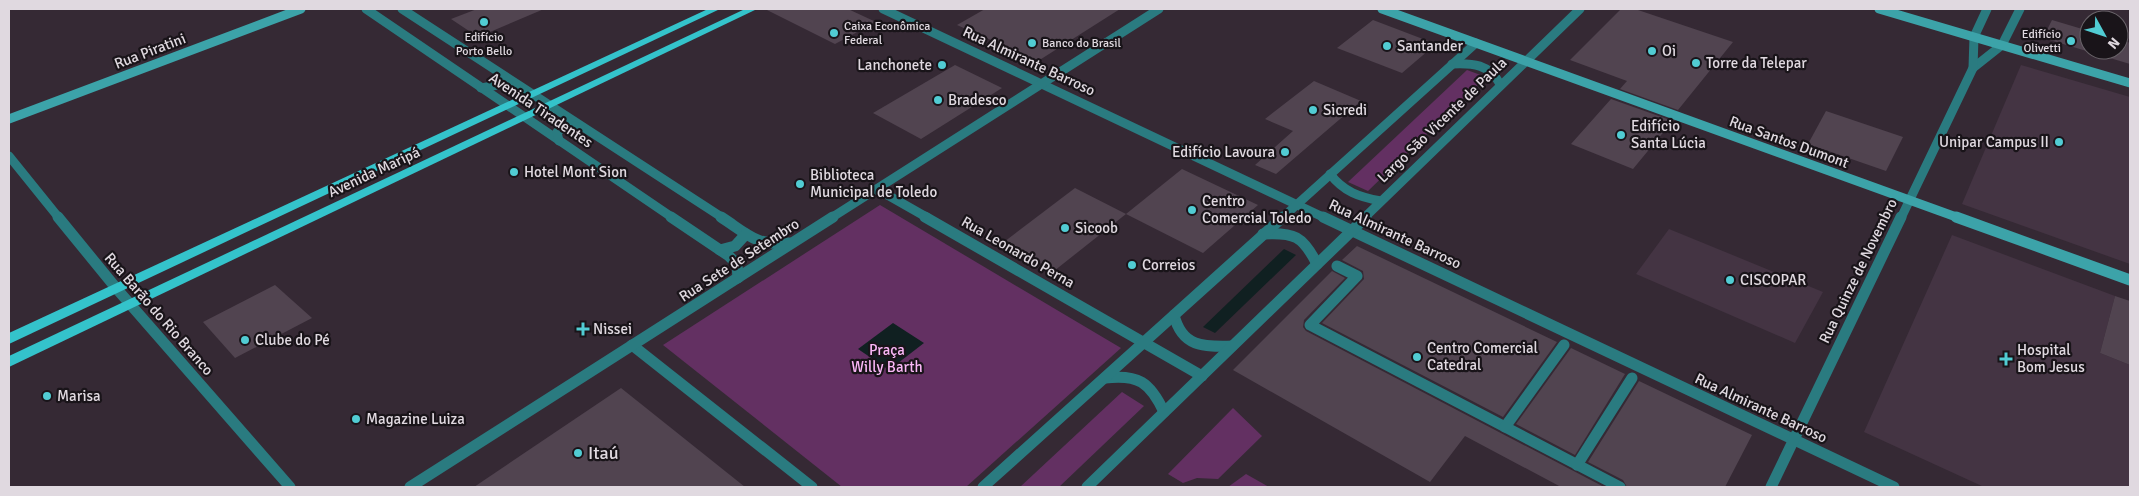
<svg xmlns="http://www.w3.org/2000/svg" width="2139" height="496" font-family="Signika,sans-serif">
<rect width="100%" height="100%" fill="#352934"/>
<!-- built -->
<g fill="#443443">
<path d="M2021 65 2130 97V264L1962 204Z"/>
<path d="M1669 229 1823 292 1795 343 1636 274Z"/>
<path d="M1952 235 2115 296 2100 353 2130 365V487H1984L1864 432Z"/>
</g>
<!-- green -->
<g fill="#633062">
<path d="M1467 70 1486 77 1368 191 1348 182Z"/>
<path d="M880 205 1121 348 966 487H842L663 345Z"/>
<path d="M1122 392 1144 406 1059 487H1020Z"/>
<path d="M1233 408 1262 436 1218 479 1197 478 1183 483 1168 474Z"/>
<path d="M1246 474 1269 487H1228Z"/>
</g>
<!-- water -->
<g fill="#102021">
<path d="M1284 249 1296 255 1215 333 1203 327Z"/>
<path d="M893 323 924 343 889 370 858 349Z"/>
</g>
<!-- building -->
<g fill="#514450">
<path d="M477 9H544L478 37 451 19Z"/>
<path d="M765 9H848L876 22 835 44Z"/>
<path d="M985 9H1120L1038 61 957 25Z"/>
<path d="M1621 9H1635L1733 42 1678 110 1620 89 1627 81 1570 60Z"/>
<path d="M1373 20 1436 44 1402 73 1337 48Z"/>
<path d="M2052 20 2089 31V50H2119V39L2130 43V64L2043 38Z"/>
<path d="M955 65 1002 88 921 139 873 113Z"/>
<path d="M1314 81 1361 101 1276 174 1255 165 1293 131 1265 119Z"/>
<path d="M1611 99 1670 120 1663 128 1666 129 1633 169 1571 144Z"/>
<path d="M1826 111 1903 137 1886 171 1808 144Z"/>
<path d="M1182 169 1258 205 1203 253 1126 214Z"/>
<path d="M1075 188 1126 214 1054 271 1004 242Z"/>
<path d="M1357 246 1557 342 1503 417 1322 323 1364 279 1363 271 1342 260Z"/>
<path d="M1332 271 1345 278 1304 320 1303 327 1306 331 1604 487H1561L1465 436 1430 482 1233 370Z"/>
<path d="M275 285 312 318 235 358 203 322Z"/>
<path d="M2115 296 2130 301V365L2100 353Z"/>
<path d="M1571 348 1625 374 1575 455 1516 424Z"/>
<path d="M1639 381 1752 435 1725 487H1627L1623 480 1588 462Z"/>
<path d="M621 388 745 487H474Z"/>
</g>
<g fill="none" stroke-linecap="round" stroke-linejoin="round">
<!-- street-far1 -->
<g stroke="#2a7b80" stroke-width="9">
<path d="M366 9 673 218"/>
<path d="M402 9 723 218"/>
<path d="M883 9 1325 218"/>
<path d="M1452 64C1473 63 1489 64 1500 84"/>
<path d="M1973 68 2002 45 2020 9"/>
<path d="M481 88 498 85 505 77"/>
<path d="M559 141 557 132C564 126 571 125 580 127"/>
<path d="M9 156 59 218"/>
<path d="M1330 174C1344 192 1359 197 1381 201"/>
<path d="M877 189 928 218"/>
<path d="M831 218 1159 9"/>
<path d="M1282 218 1476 43"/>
<path d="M1364 218 1580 9"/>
<path d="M1901 218 1973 68 1974 37 1987 9"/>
</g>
<!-- street -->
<g stroke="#2a7b80" stroke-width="11">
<path d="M58 217 116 288 290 487"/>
<path d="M671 217 729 256 737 264 738 278"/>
<path d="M721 217C746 233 757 247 789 243"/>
<path d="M925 217 1202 376"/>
<path d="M1323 217 1894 487"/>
<path d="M1263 234C1294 232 1303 236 1317 264"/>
<path d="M720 250 735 246 746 234"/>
<path d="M1337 266 1357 276 1310 325 1620 487"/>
<path d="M1174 315C1182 347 1203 347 1232 346"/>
<path d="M632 345 812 487"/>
<path d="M1105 378C1138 374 1150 382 1164 412"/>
<path d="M1505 427 1564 345"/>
<path d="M1577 465 1632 378"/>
<path d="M410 487 833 217"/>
<path d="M983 487 1283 217"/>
<path d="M1087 487 1366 217"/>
<path d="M1771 487 1901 217"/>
</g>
<!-- secondary-far1 -->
<g stroke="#3ca3a9" stroke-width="9">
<path d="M1382 9 1959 218"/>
<path d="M1879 9 2130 83"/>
<path d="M9 119 301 9"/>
</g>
<!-- secondary -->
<path stroke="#3ca3a9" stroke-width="11" d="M1956 217 2130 280"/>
<!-- primary -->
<g fill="#34c3cb" fill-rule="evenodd">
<path d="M708 9H720L9 344V333Z"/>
<path d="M745 9H757L9 367V356Z"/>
</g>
</g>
<!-- markers -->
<g fill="#51ccd3" stroke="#191419" stroke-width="2">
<circle cx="484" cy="22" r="5"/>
<circle cx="834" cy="33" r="5"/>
<circle cx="2071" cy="41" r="5"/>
<circle cx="1032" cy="43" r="5"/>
<circle cx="1387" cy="46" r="5"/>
<circle cx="1652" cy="51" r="5"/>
<circle cx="1696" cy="63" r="5"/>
<circle cx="942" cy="65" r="5"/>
<circle cx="938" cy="100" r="5"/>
<circle cx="1313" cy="110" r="5"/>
<circle cx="1621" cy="135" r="5"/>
<circle cx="2059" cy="142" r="5"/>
<circle cx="1285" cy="152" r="5"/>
<circle cx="514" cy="172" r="5"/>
<circle cx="800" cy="184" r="5"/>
<circle cx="1192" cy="210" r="5"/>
<circle cx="1065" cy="228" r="5"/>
<circle cx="1132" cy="265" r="5"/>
<circle cx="1730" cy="280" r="5"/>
<path d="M580.5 321.5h5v5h5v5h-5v5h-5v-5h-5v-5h5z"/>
<circle cx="245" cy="340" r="5"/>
<circle cx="1417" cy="357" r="5"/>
<path d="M2003.5 351.5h5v5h5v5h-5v5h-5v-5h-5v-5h5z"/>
<circle cx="47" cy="396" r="5"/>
<circle cx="356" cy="419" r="5"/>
<circle cx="578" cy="453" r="5"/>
</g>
<g text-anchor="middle" stroke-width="4.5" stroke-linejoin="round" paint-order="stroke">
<!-- far-poi labels -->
<g font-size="12" fill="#e0d9e0" stroke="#191419" text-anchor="start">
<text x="844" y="30">Caixa Econômica<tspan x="844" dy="14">Federal</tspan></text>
<text x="2061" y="38" text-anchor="end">Edifício<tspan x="2061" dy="14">Olivetti</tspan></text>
<text x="484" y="41" text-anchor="middle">Edifício<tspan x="484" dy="14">Porto Bello</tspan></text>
<text x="1042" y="47">Banco do Brasil</text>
</g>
<!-- poi labels -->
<g font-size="15" fill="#e0d9e0" stroke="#191419" text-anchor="start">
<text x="1397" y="51">Santander</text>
<text x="1662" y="56">Oi</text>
<text x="1706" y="68">Torre da Telepar</text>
<text x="932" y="70" text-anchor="end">Lanchonete</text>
<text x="948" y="105">Bradesco</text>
<text x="1323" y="115">Sicredi</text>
<text x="1631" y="131">Edifício<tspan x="1631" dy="17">Santa Lúcia</tspan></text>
<text x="2049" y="147" text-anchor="end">Unipar Campus II</text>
<text x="1275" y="157" text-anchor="end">Edifício Lavoura</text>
<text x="524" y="177">Hotel Mont Sion</text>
<text x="810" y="180">Biblioteca<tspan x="810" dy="17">Municipal de Toledo</tspan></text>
<text x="1202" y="206">Centro<tspan x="1202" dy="17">Comercial Toledo</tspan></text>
<text x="1075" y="233">Sicoob</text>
<text x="1142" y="270">Correios</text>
<text x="1740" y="285">CISCOPAR</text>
<text x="593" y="334">Nissei</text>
<text x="255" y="345">Clube do Pé</text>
<text x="1427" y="353">Centro Comercial<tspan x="1427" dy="17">Catedral</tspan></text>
<text x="2017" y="355">Hospital<tspan x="2017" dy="17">Bom Jesus</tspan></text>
<text x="57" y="401">Marisa</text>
<text x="366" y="424">Magazine Luiza</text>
</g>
<!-- street labels -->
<g font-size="15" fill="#e0d9e0" stroke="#191419">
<text transform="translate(150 51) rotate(-21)" y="5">Rua Piratini</text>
<text transform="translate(1029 61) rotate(25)" y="5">Rua Almirante Barroso</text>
<text transform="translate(541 110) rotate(34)" y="5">Avenida Tiradentes</text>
<text transform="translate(1442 120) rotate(-44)" y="5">Largo São Vicente de Paula</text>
<text transform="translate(1789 142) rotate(20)" y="5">Rua Santos Dumont</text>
<text transform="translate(374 172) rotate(-25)" y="5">Avenida Maripá</text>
<text transform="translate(1395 234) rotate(25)" y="5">Rua Almirante Barroso</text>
<text transform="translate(1018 252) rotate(30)" y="5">Rua Leonardo Perna</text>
<text transform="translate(739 260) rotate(-33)" y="5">Rua Sete de Setembro</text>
<text transform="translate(1858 271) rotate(-64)" y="5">Rua Quinze de Novembro</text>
<text transform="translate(159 314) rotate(49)" y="5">Rua Barão do Rio Branco</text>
<text transform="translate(1761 408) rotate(25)" y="5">Rua Almirante Barroso</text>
</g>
<!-- park labels -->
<g font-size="15" fill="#fbb8f8" stroke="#191419">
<text x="887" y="355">Praça<tspan x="887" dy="17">Willy Barth</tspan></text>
</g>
<!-- near-poi labels -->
<g font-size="18" fill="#e0d9e0" stroke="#191419" text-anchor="start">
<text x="588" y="459">Itaú</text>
</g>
</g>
<!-- border -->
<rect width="2139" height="496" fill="none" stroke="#e0d9e0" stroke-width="20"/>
<!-- north arrow -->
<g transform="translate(2104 35) rotate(130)"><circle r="24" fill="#191419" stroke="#696369"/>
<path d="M0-4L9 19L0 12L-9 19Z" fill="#51ccd3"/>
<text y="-8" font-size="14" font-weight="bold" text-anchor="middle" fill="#e0d9e0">N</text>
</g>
</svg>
